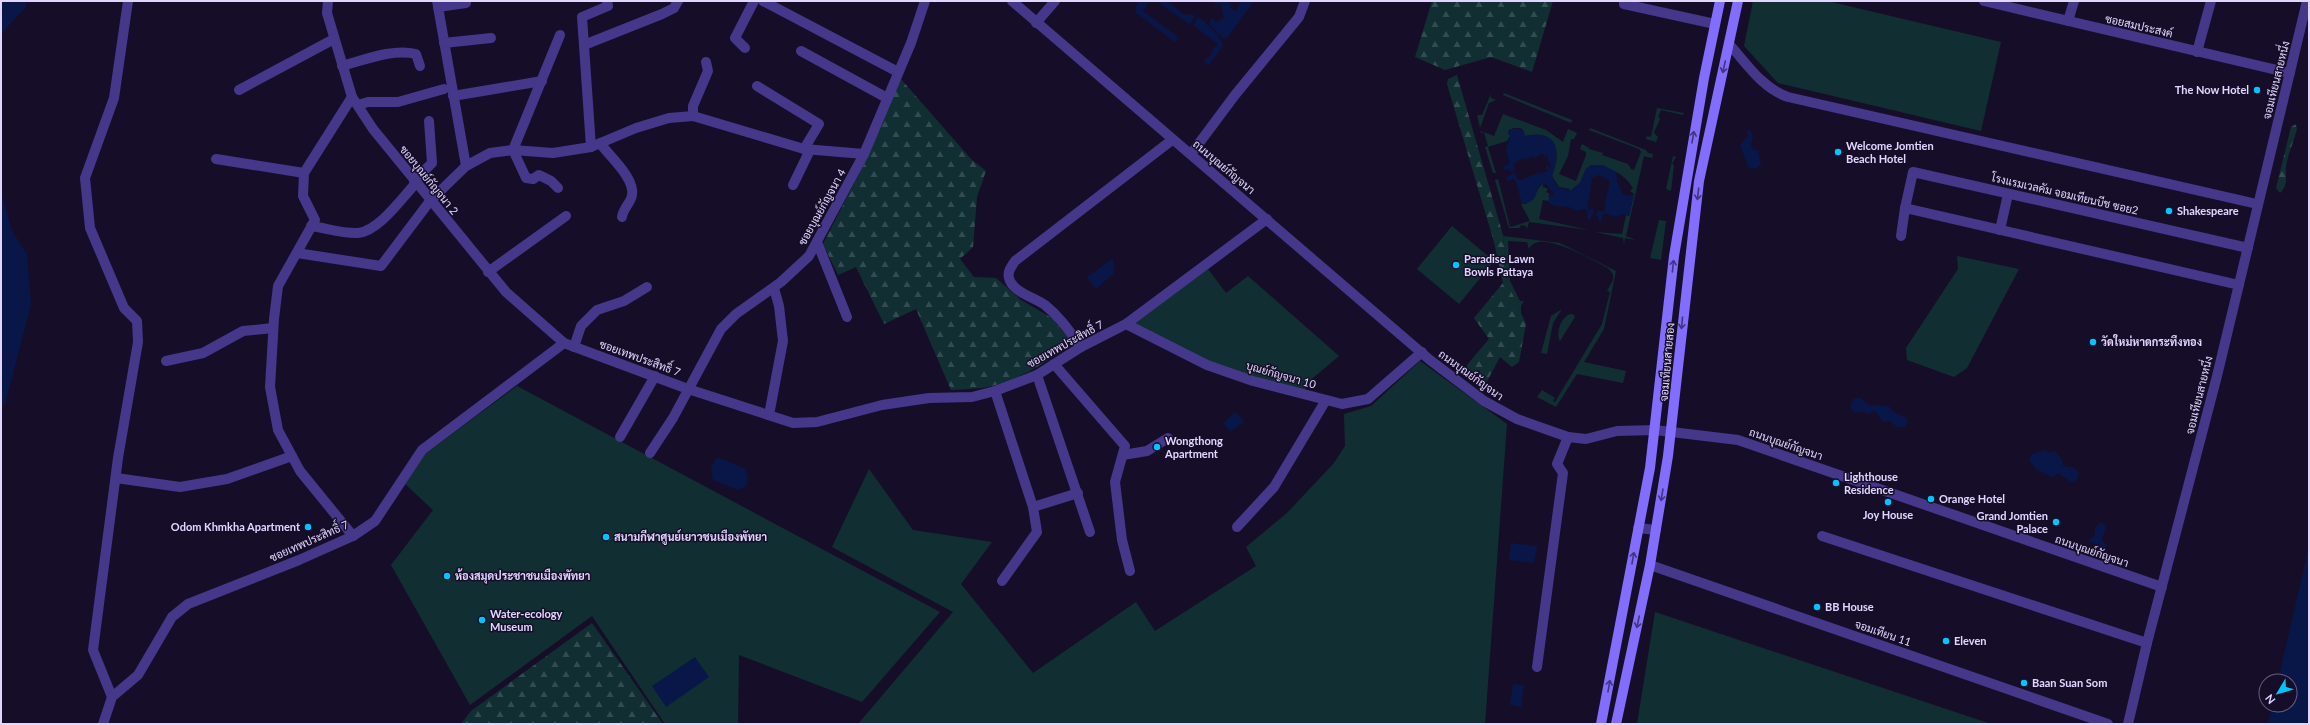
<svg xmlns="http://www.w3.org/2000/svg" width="2310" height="725" font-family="Lato,Sarabun,sans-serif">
<defs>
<pattern id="forest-firs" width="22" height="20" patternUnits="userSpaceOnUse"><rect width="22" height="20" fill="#112f33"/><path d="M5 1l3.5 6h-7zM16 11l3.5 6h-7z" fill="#334c52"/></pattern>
</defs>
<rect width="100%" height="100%" fill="#160e28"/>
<!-- grass -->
<g fill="#112f33">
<path d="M1753 1H1827L2001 42 1981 131 1778 83 1744 46Z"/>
<path d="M1504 93 1572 120 1571 123 1503 95Z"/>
<path d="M1491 94V98L1496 100 1489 103 1480 128 1477 115H1482Z"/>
<path d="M1657 108 1684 113 1683 115 1661 110 1658 117 1660 118C1659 124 1656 126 1654 133L1658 137 1656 142 1646 139 1647 136 1651 137Z"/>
<path d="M1503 114 1546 130 1563 142 1568 129 1577 133 1574 139H1571L1568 156 1559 174 1576 181 1586 155V152L1580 149 1582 144 1589 148V149L1603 153 1602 155 1628 164 1631 169 1634 170 1641 152 1639 149 1589 130 1590 128 1646 150 1648 153 1653 154 1652 158 1644 156 1626 236 1636 240 1625 238 1624 245 1623 238 1595 232 1622 234 1626 215 1629 216 1634 194 1630 191 1633 188C1623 172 1609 167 1591 165L1586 169 1580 183 1570 191 1568 190 1570 189 1559 187 1552 176C1562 152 1557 129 1525 136L1521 128H1513L1508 133 1510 136 1507 141 1488 147 1496 173H1493L1485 147 1488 146 1484 132 1481 133V131L1494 136Z"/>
<path d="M1673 156 1676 157 1672 164 1674 165 1671 191 1666 189Z"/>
<path d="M1498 179 1510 227 1530 221 1521 204H1526L1543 183V187L1548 189 1546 192 1550 194 1548 196 1550 198 1548 201 1543 200 1539 219 1589 230 1529 222 1527 229 1526 226 1521 225 1520 228H1509L1495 180Z"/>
<path d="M1659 220 1666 221 1661 260 1650 258Z"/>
<path d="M1452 226 1494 261 1459 304 1417 269Z"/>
<path d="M1503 236 1560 243 1616 271 1604 329 1584 362 1626 371 1623 383 1577 374 1556 407 1537 397 1542 390 1555 398 1553 401 1555 402 1602 324 1610 292 1607 291 1613 280V274L1608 268C1594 261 1538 227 1529 249L1527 242 1508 241 1510 281 1520 301H1524L1521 306V314L1507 282Z"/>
<path d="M1957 256 2019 269 1967 368 1954 377 1907 360 1906 348 1958 269Z"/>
<path d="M1208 269 1226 293 1248 276 1339 356 1307 383 1305 391 1212 364 1133 324Z"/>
<path d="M1562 309 1553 323 1547 354 1541 353 1551 316Z"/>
<path d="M1573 314 1575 317 1560 341C1555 333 1562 313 1573 314Z"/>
<path d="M1420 361 1507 424 1485 724H858L953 612 832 547 869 469 913 530 992 542 961 584 1033 673 1136 602 1155 631 1256 566 1246 547 1287 513 1334 463 1345 446 1344 414 1371 406Z"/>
<path d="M517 386 940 612 862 702 739 655 738 724H665L592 616 470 705 391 565 433 510 405 484 425 454Z"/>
<path d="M1655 612 1991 724H1637Z"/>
</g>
<!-- forest -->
<g fill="url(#forest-firs)">
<path d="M1432 1H1553L1532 72 1491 57 1445 70 1415 57Z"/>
<path d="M1457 75 1503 235 1507 282 1526 324 1519 362 1512 367 1500 357 1484 387 1467 377V365L1489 339 1474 318 1503 283 1494 242 1447 84 1448 79Z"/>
<path d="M900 78 971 159 986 171 977 197 973 247 960 259 974 277 996 278 1021 300 1052 318 1073 344C1047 361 1020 380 988 387 977 389 963 389 951 390L916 309 884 324 856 267 838 275 823 244 870 152Z"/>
<path d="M2296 124 2297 129C2294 141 2288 154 2286 166 2285 178 2289 183 2280 193L2276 188 2291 127Z"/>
<path d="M592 623 663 724H461L471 711Z"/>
</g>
<!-- water -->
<g fill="#081748">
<path d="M1 1H26V7L1 34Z"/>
<path d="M1139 1H1150L1143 11 1178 37 1175 42 1136 13V7Z"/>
<path d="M1168 1 1184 15 1191 14 1195 16 1191 23H1188L1158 2Z"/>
<path d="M1213 1H1226L1231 4 1230 8 1236 11 1242 1H1254L1227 38 1223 39 1209 23 1212 18 1217 22 1224 18 1221 4 1216 5Z"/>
<path d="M1198 17C1207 23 1221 35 1223 46L1208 66 1204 61 1211 55 1212 51 1218 44 1193 25Z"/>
<path d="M1510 129H1523L1525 136C1559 129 1561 151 1552 176L1557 186 1566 190 1569 188 1570 191 1580 183 1586 169 1591 165H1603L1616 172 1618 184 1623 194 1628 196 1634 194 1629 216 1622 214 1617 217 1613 215V217L1607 213 1603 215 1601 222 1598 221 1599 217 1596 216 1597 210 1603 212 1605 209C1603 204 1610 190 1609 180L1599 175 1592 178 1589 202 1587 201 1588 209 1595 210 1590 219H1587L1588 212 1584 209 1577 211 1569 207 1555 206 1548 202 1550 194 1552 196 1554 194 1545 183 1539 186C1535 197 1535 203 1522 204L1516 182 1514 179 1507 181 1506 178 1515 172 1517 179 1522 180 1539 172V174L1548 171 1545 165 1549 166 1550 171 1551 165 1548 161V155L1545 157 1542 153 1535 158 1534 156 1524 160 1522 158 1513 164 1515 170 1509 171 1508 169 1504 170 1503 166 1510 164 1506 150 1510 136 1508 131Z"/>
<path d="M1750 130 1753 136 1751 145 1753 150H1758L1761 164 1757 168 1749 169 1740 145 1748 136 1747 131Z"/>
<path d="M1 192 12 231 27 254 31 304 5 404 1 407Z"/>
<path d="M1113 258 1114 273 1096 289 1087 277Z"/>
<path d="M1860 398 1870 405 1888 406 1894 412 1906 418 1908 423 1904 427H1897L1890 421 1883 422 1875 411 1868 414 1862 411 1855 413 1850 408 1853 399Z"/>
<path d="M1236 412 1244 422 1230 432 1223 423Z"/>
<path d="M2044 450 2049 453 2054 451 2062 459 2063 466 2075 468 2079 474 2076 481 2072 483 2059 473 2053 477 2050 476 2036 469 2029 460 2032 454Z"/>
<path d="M717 457 746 469 748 480 746 486 738 490 713 480 711 468Z"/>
<path d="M2099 523H2102L2106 527 2102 539 2107 546 2102 550 2098 544 2089 542V539L2095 536V529Z"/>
<path d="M1511 543 1537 546 1534 563 1509 560Z"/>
<path d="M2309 545V724H2268L2272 705H2290V681H2278Z"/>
<path d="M695 657 709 677 666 707 652 686Z"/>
<path d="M1513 684 1524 685 1521 707 1510 705Z"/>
</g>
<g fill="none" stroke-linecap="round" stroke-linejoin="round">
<!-- minor -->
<g stroke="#45378a" stroke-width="10">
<path d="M328 1 327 13 352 97 373 129 506 292 564 343 688 389 793 423 817 422 882 405 929 398 972 397 995 391 1037 375 1081 347 1126 324 1267 219"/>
<path d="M437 1 466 166"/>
<path d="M763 1 898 72"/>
<path d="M1624 1V4L1715 24"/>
<path d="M1984 1 2290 73"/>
<path d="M438 7 466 3"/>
<path d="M2068 21 2074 1"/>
<path d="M1036 23 1055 1"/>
<path d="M444 43 491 38"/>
<path d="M1729 44C1747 64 1762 88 1788 97L2257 204"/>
<path d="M584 45 662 14 674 8 678 1"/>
<path d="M745 48 735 38 754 1"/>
<path d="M801 51 887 98"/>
<path d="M2197 52 2211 1"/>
<path d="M342 66C364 60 393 48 416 54L420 66"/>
<path d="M757 86 819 124 804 149"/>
<path d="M239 90 334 39"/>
<path d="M453 96 542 81"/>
<path d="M352 97 304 173 303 196 315 220 278 286 274 319 270 387 278 430 300 471 353 536"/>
<path d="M358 105 368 102H398L444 89"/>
<path d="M693 116V106L708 71 706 62"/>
<path d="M600 143C610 157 635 178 632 195 631 203 623 208 622 217"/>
<path d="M591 147 582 17 608 6 607 1"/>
<path d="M1191 154 1235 95 1299 17 1305 1"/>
<path d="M216 159 304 173"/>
<path d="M414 181 432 163 429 121"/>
<path d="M793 185 810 150"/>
<path d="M558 188 551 181 539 175 533 179 526 178 513 150 560 35"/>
<path d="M1905 208 1913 172 2248 248"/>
<path d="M311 226C326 228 343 234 358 233 379 231 402 198 416 183"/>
<path d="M2000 230 2008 194"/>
<path d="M1901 236 1905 208 2239 285"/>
<path d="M817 242 847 317"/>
<path d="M297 253 381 266 430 201 466 166 490 153 513 150 553 153 591 147 636 128 669 118 693 116 804 149 864 154"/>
<path d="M488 272 566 216"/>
<path d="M1126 324 1207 365 1253 381 1342 404 1368 399 1422 352"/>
<path d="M574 347 581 326 597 310 624 301 647 287"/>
<path d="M1081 347C1070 332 1060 317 1045 305 1034 297 1012 292 1009 278 1007 271 1012 266 1015 261L1172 140"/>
<path d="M166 361 203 353 243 331 273 328"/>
<path d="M1054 364 1125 446 1115 482 1122 540 1130 571"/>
<path d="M1037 375 1090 532"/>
<path d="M995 391 1033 507 1037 532 1002 581"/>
<path d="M769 415 783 341 779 306 774 288"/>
<path d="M620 437 655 376"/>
<path d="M650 453 673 418 721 329 736 314 781 282 809 256 864 154 911 43 925 1"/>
<path d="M1123 455 1147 451 1168 438"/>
<path d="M116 478 180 487 227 479 292 456"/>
<path d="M1033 507 1078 493"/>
<path d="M1237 527 1274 487 1326 400"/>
<path d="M1822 536 2147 643"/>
<path d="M1650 565 2108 724"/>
<path d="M1537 667 1563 473 1557 464 1568 437"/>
<path d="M112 697 93 650 118 458 138 342 137 321 124 308 90 228 85 178 114 98 128 1"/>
<path d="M103 724 112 697 138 675 172 617 188 604 299 560 353 536 375 521 422 450 564 343"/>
</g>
<!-- tertiary -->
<g stroke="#45378a" stroke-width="10">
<path d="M1012 1 1430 360 1484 401 1517 419 1568 437 1586 439 1617 431 1655 430 1738 440 2162 587"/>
<path d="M1638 528 1656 530"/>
<path d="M2128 724 2147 643 2217 376 2307 1"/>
</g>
<!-- secondary -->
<g stroke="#836dff" stroke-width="10">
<path d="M1601 724 1650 468 1674 256 1704 78 1720 1"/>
<path d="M1616 724 1650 565 1668 456 1699 181 1738 1"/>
</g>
</g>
<!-- one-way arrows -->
<defs><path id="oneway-shaft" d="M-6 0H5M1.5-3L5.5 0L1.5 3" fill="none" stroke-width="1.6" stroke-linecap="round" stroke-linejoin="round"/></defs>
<g stroke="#42347e">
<use href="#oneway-shaft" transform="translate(1724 67) rotate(102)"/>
<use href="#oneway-shaft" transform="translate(1693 137) rotate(-80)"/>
<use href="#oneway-shaft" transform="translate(1698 194) rotate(97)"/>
<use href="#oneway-shaft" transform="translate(1673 266) rotate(-84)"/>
<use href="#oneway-shaft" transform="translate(1682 323) rotate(95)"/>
<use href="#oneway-shaft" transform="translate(1662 495) rotate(99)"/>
<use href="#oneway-shaft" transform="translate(1633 558) rotate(-80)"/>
<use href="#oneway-shaft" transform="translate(1638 622) rotate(102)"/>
<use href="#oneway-shaft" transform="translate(1609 686) rotate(-80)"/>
</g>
<!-- markers -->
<g fill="#02c5ff" stroke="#160e28" stroke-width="1.5">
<circle cx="2257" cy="90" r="4"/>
<circle cx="1838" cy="152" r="4"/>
<circle cx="2169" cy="211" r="4"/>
<circle cx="1456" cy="265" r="4"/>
<circle cx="2093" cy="342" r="4"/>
<circle cx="1157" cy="447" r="4"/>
<circle cx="1836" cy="483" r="4"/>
<circle cx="1931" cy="499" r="4"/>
<circle cx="1888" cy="502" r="4"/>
<circle cx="2056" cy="522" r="4"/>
<circle cx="308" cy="527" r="4"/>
<circle cx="606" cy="537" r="4"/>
<circle cx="447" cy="576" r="4"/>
<circle cx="1817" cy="607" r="4"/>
<circle cx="482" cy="620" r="4"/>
<circle cx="1946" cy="641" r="4"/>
<circle cx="2024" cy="683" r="4"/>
</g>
<g text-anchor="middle" stroke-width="3" stroke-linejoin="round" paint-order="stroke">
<!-- street labels -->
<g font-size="11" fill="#e0d6ff" stroke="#160e28">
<text transform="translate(2139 26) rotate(13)" y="4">ซอยสมประสงค์</text>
<text transform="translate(2276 80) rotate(-76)" y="4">จอมเทียนสายหนึ่ง</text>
<text transform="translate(1224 167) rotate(40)" y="4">ถนนบุณย์กัญจนา</text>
<text transform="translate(429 180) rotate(51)" y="4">ซอยบุณย์กัญจนา 2</text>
<text transform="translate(2065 194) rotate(13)" y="4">โรงแรมเวลคัม จอมเทียนบีช ซอย2</text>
<text transform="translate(822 207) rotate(-61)" y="4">ซอยบุณย์กัญจนา 4</text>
<text transform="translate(1065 344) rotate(-29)" y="4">ซอยเทพประสิทธิ์ 7</text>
<text transform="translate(640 358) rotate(20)" y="4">ซอยเทพประสิทธิ์ 7</text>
<text transform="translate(1667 362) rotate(-85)" y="4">จอมเทียนสายสอง</text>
<text transform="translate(1281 375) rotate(16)" y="4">บุณย์กัญจนา 10</text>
<text transform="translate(1471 375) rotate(36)" y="4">ถนนบุณย์กัญจนา</text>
<text transform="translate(2199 395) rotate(-76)" y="4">จอมเทียนสายหนึ่ง</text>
<text transform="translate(1786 444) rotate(19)" y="4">ถนนบุณย์กัญจนา</text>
<text transform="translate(309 541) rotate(-24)" y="4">ซอยเทพประสิทธิ์ 7</text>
<text transform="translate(2092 551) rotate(19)" y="4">ถนนบุณย์กัญจนา</text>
<text transform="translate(1883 633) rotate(19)" y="4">จอมเทียน 11</text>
</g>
<!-- poi labels -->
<g font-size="11" font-weight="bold" fill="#e0d6ff" stroke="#160e28" text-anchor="start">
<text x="2249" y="94" text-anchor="end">The Now Hotel</text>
<text x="1846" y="150">Welcome Jomtien<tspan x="1846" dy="13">Beach Hotel</tspan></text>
<text x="2177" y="215">Shakespeare</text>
<text x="1464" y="263">Paradise Lawn<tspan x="1464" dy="13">Bowls Pattaya</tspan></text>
<text x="2101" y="346">วัดใหม่หาดกระทึงทอง</text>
<text x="1165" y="445">Wongthong<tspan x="1165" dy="13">Apartment</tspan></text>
<text x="1844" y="481">Lighthouse<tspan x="1844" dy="13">Residence</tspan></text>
<text x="1939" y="503">Orange Hotel</text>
<text x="1888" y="519" text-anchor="middle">Joy House</text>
<text x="2048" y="520" text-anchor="end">Grand Jomtien<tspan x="2048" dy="13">Palace</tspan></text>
<text x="300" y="531" text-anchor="end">Odom Khmkha Apartment</text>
<text x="614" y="541">สนามกีฬาศูนย์เยาวชนเมืองพัทยา</text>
<text x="455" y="580">ห้องสมุดประชาชนเมืองพัทยา</text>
<text x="1825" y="611">BB House</text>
<text x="490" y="618">Water-ecology<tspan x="490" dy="13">Museum</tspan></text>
<text x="1954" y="645">Eleven</text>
<text x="2032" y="687">Baan Suan Som</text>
</g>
</g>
<!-- border -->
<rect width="2310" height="725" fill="none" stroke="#e0d6ff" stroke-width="4"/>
<!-- north arrow -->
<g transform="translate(2278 693) rotate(232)"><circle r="19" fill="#160e28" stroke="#675e7e"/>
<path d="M0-3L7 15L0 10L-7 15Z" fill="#02c5ff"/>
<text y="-6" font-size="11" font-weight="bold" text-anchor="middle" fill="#e0d6ff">N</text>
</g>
</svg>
